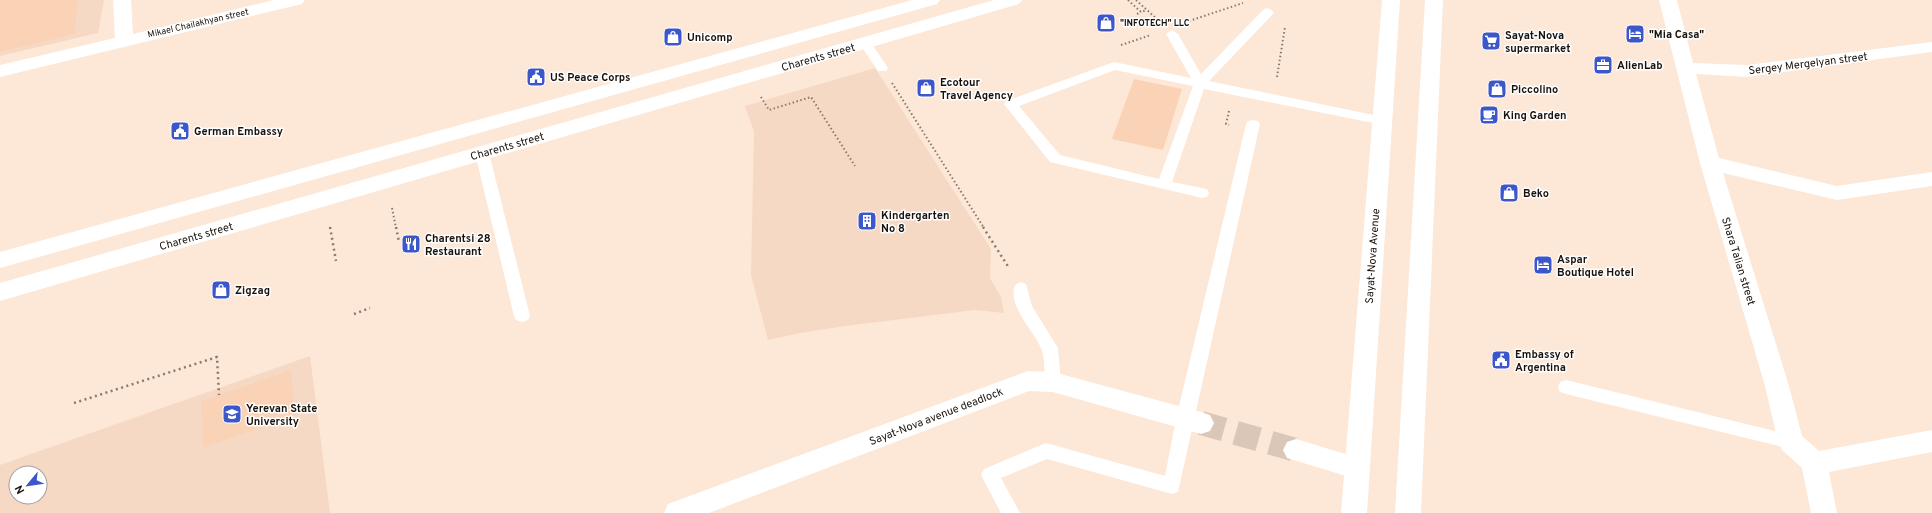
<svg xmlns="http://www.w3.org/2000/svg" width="1932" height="513" font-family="Overpass,sans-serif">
<rect width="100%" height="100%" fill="#fde7d6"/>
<!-- built -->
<g fill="#f6d9c4" fill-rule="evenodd">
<path d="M0 0H104L98 33 0 56Z"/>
<path d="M875 68 991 249 990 278 1001 297 1004 313 975 310 845 326 800 333 768 340 751 275 754 132 745 106Z"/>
<path d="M310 356 330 513H0V465ZM16 473H40V497H16Z"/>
</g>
<!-- green -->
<g fill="#fad3b6">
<path d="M0 0H78L75 34 0 52Z"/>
<path d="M1134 79 1182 89 1163 150 1112 139Z"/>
<path d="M291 370 296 415 203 448 201 401Z"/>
</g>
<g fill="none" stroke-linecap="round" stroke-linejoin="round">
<!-- minor-tunnel -->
<path stroke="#dbc7b8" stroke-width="24" stroke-dasharray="24 12" stroke-linecap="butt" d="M1201 423 1296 450"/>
<!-- path-far1 -->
<g stroke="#887a6e" stroke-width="2" stroke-dasharray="1.5 2.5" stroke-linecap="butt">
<path d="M1128 0 1141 12 1147 10"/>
<path d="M1136 0 1158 20"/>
<path d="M1137 14 1141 12"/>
<path d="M1189 21 1243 3"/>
<path d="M1121 45 1151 35"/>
<path d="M1277 77 1285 27"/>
<path d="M892 83 984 228"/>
<path d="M761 97 769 110 811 97 855 166"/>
<path d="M1229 111 1226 124 1229 125"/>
<path d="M392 208 396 228"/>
</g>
<!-- path -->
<g stroke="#887a6e" stroke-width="2.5" stroke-dasharray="2 3.5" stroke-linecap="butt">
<path d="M330 227 336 261"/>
<path d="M396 227 399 242"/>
<path d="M983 227 1009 268"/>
<path d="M354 314 370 308"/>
<path d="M74 403 217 357 219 395"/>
</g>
<!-- service -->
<g fill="#fff" fill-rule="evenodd">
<path d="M1268 8 1274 12 1272 15 1209 81 1383 117 1388 118 1390 121 1388 124 1383 125 1204 89 1172 182 1207 189 1209 193 1207 197 1202 198 1050 162 1004 104 1006 101 1114 62 1191 78 1166 34 1172 30 1178 34 1201 74 1264 9ZM1115 70 1193 86 1159 179 1060 155 1019 106Z"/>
<path d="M865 39 869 40 886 65 888 68 886 71H878L859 43Z"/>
<path d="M1253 120 1258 121 1260 124 1178 492 1172 494 1047 459 1001 478 1020 513H1001L981 475 984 469 1046 443 1165 476 1176 419 1246 124 1248 121Z"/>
<path d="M482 148 487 150 489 153 530 316 528 320 522 322 516 320 514 316 475 153 477 150Z"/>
<path d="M1021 282 1026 284 1032 306 1058 348 1061 382 1059 387 1053 389 1047 387 1045 382C1044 372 1045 357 1041 348 1034 331 1005 303 1016 284Z"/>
<path d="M1566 380 1791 435 1797 437 1800 442 1797 447 1791 449 1566 394 1560 392 1558 387 1560 382Z"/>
</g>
<!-- minor -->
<g fill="#fff" fill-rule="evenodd">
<path d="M113 0H131L133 34 274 0H305L302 4 0 77V65L115 38Z"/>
<path d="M1659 0H1677L1693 63 1747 65 1932 42V52L1747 77 1696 74 1719 158 1837 186 1932 172V186L1837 200 1723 173 1789 386 1802 436 1819 451 1932 430V452L1829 472 1837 513H1811L1802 468 1782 450 1778 442 1765 386 1700 163Z"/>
<path d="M1028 371 1053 372 1201 412 1210 415 1214 423 1210 431 1201 434 1053 392 1029 391 709 513H664L668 504Z"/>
<path d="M1296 439 1365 460 1369 468 1365 476 1356 479 1287 458 1283 450 1287 442Z"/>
</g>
<!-- primary -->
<g fill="#fff" fill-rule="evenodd">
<path d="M912 0H940L937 4 0 268V252Z"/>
<path d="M994 0H1022L1019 4 0 301V283Z"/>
<path d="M1382 0H1400L1367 513H1341Z"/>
<path d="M1425 0H1443L1421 513H1395Z"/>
</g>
</g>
<!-- icons -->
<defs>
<g id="shop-square" transform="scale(1)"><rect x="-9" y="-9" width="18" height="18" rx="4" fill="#3c57c9" stroke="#fff"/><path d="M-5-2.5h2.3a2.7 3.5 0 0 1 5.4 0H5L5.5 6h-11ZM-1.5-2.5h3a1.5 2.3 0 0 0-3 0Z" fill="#fff"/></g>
<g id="hotel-square" transform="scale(1)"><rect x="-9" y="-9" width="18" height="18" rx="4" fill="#3c57c9" stroke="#fff"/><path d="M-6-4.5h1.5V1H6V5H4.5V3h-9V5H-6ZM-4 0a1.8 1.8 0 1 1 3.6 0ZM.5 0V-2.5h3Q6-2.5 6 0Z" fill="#fff"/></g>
<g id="supermarket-square" transform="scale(1)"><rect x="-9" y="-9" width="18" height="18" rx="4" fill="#3c57c9" stroke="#fff"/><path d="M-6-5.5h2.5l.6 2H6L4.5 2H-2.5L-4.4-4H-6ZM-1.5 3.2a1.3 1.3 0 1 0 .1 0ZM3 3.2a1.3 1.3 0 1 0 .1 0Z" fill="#fff"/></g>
<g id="office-square" transform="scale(1)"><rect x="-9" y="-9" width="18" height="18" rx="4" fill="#3c57c9" stroke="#fff"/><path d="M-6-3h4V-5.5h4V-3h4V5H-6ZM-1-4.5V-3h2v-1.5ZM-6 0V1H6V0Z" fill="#fff"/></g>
<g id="civic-square" transform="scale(1)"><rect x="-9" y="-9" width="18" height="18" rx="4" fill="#3c57c9" stroke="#fff"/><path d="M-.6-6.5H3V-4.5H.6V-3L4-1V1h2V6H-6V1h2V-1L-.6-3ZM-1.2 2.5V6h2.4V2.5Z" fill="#fff"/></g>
<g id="cafe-square" transform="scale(1)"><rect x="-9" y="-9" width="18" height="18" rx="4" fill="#3c57c9" stroke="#fff"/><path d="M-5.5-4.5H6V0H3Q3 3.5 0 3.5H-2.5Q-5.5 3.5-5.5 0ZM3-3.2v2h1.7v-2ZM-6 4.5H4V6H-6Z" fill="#fff"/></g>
<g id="building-square" transform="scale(1)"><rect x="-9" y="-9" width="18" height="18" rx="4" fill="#3c57c9" stroke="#fff"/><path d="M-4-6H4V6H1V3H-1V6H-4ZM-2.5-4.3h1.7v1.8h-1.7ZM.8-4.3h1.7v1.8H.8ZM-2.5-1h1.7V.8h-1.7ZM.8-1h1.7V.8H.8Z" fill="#fff"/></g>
<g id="restaurant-square" transform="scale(1)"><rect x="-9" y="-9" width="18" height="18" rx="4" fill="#3c57c9" stroke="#fff"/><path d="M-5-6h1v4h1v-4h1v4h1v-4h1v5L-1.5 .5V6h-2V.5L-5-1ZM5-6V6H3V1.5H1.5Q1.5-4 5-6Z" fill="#fff"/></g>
<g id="university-square" transform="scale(1)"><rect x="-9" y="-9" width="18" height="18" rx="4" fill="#3c57c9" stroke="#fff"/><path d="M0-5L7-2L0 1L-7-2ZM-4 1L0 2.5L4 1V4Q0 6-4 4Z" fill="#fff"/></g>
</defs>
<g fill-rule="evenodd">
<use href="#shop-square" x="1106" y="23"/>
<use href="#hotel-square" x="1635" y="34"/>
<use href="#shop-square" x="673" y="37"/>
<use href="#supermarket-square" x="1491" y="41"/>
<use href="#office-square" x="1603" y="65"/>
<use href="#civic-square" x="536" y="77"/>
<use href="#shop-square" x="926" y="88"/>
<use href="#shop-square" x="1497" y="89"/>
<use href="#cafe-square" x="1489" y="115"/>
<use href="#civic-square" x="180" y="131"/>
<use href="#shop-square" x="1509" y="193"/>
<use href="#building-square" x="867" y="221"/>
<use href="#restaurant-square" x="411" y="244"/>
<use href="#hotel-square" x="1543" y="265"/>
<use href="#shop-square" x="221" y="290"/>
<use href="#civic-square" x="1501" y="360"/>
<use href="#university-square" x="232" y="414"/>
</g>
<g text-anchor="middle" stroke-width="3" stroke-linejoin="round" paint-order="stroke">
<!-- far-street labels -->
<g font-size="9" fill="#19120c" stroke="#fff">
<text transform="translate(198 23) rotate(-13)" y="3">Mikael Chailakhyan street</text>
</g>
<!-- far-poi labels -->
<g font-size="9" font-weight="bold" fill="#19120c" stroke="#fff" text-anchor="start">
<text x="1120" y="26">"INFOTECH" LLC</text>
</g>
<!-- poi labels -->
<g font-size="11" font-weight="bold" fill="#19120c" stroke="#fff" text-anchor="start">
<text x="1649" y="38">"Mia Casa"</text>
<text x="1505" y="39">Sayat-Nova<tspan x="1505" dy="13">supermarket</tspan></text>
<text x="687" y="41">Unicomp</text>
<text x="1617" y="69">AlienLab</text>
<text x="550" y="81">US Peace Corps</text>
<text x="940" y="86">Ecotour<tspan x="940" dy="13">Travel Agency</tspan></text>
<text x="1511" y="93">Piccolino</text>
<text x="1503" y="119">King Garden</text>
<text x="194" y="135">German Embassy</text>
<text x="1523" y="197">Beko</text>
<text x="881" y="219">Kindergarten<tspan x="881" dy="13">No 8</tspan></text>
<text x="425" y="242">Charentsi 28<tspan x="425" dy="13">Restaurant</tspan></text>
<text x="1557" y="263">Aspar<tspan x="1557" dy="13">Boutique Hotel</tspan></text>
<text x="235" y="294">Zigzag</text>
<text x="1515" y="358">Embassy of<tspan x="1515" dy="13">Argentina</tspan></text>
<text x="246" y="412">Yerevan State<tspan x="246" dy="13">University</tspan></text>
</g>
<!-- street labels -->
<g font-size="11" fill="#19120c" stroke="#fff">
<text transform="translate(818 57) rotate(-16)" y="4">Charents street</text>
<text transform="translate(1808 63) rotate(-7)" y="4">Sergey Mergelyan street</text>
<text transform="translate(507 146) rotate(-16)" y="4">Charents street</text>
<text transform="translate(196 236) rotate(-16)" y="4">Charents street</text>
<text transform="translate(1372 256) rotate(-86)" y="4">Sayat-Nova Avenue</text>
<text transform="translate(1739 261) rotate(73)" y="4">Shara Talian street</text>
<text transform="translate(936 416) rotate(-21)" y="4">Sayat-Nova avenue deadlock</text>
</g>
</g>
<!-- north arrow -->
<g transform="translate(28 485) rotate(241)"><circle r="19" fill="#ffffff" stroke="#a3a09e"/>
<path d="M0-3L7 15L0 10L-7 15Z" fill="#3c57c9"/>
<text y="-6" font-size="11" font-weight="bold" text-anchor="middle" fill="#19120c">N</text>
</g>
</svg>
